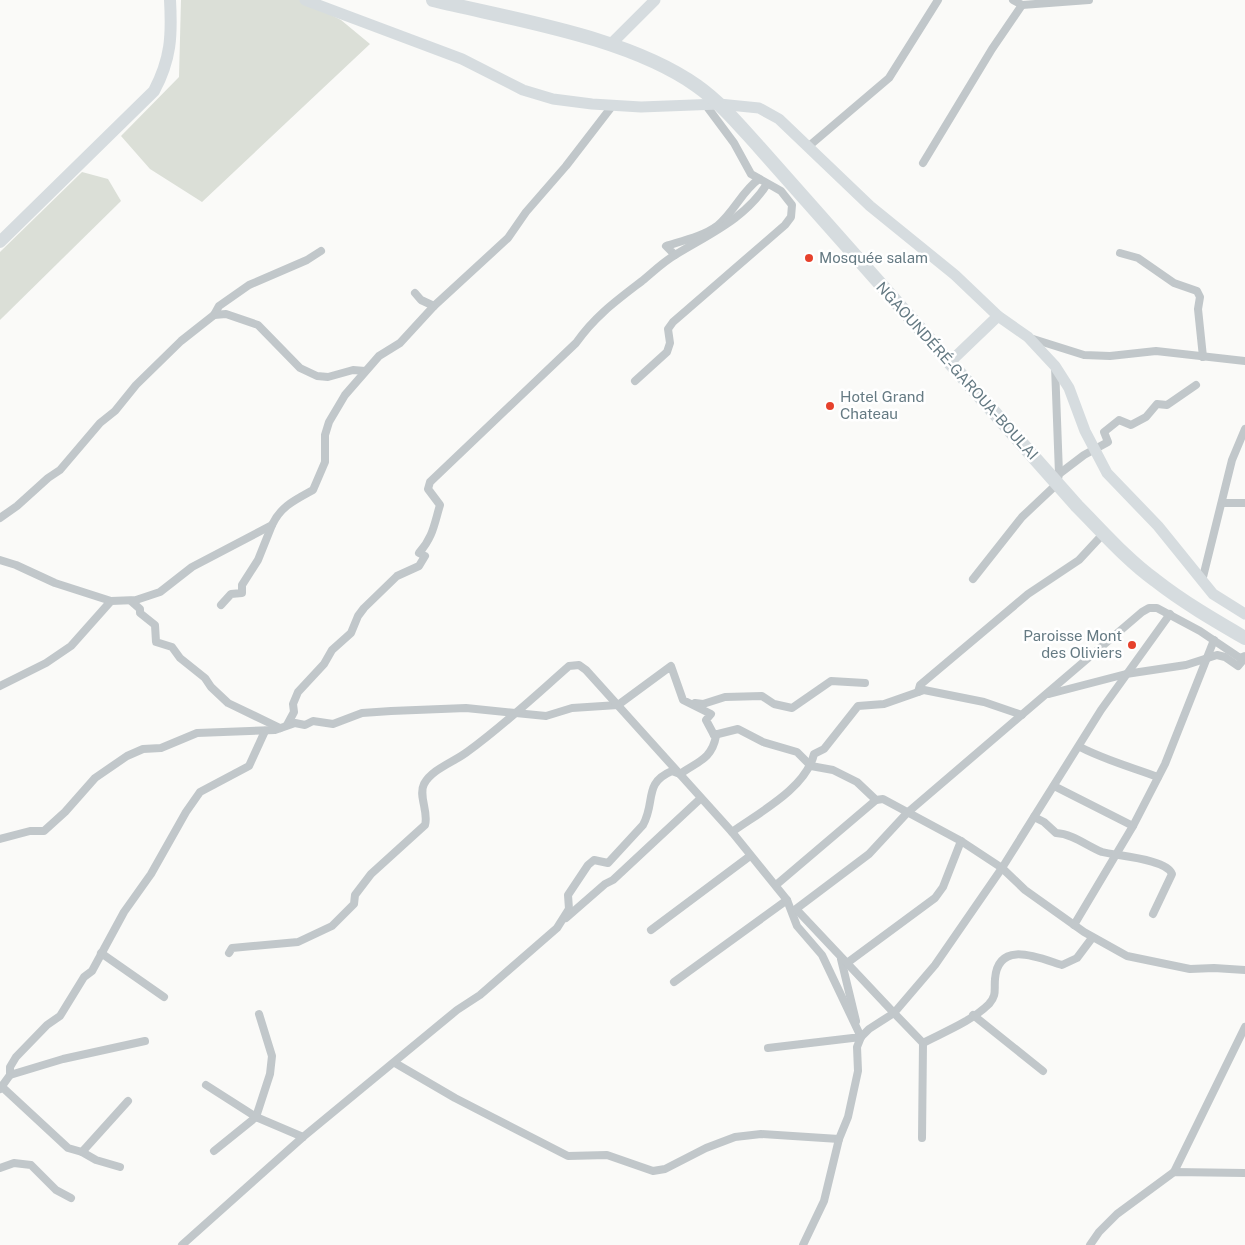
<svg xmlns="http://www.w3.org/2000/svg" width="1245" height="1245" font-family="'Public Sans',sans-serif">
<rect width="100%" height="100%" fill="#fafaf8"/>
<!-- green -->
<g fill="#dbdfd7">
<path d="M181 0H302L341 20 370 44 202 202 150 169 121 136 179 77Z"/>
<path d="M82 172 108 179 121 201 0 320V252Z"/>
</g>
<g fill="none" stroke-linecap="round" stroke-linejoin="round">
<!-- street -->
<g stroke="#c1c7ca" stroke-width="8">
<path d="M1013 0 1022 5 1089 0"/>
<path d="M809 146 889 78 938 0"/>
<path d="M923 163 992 49 1022 5"/>
<path d="M1120 253 1138 258 1174 283 1197 291 1200 297 1198 309 1203 357"/>
<path d="M675 255 666 246C682 241 704 236 717 226 734 212 742 191 759 179"/>
<path d="M415 293 421 300 434 306"/>
<path d="M214 315 219 306 249 285 307 260 321 251"/>
<path d="M1030 338 1084 355 1110 356 1156 351 1245 361"/>
<path d="M1055 366 1059 474"/>
<path d="M635 381 667 352 670 343 668 329 673 322 785 225 791 217 792 205 781 191 751 174 734 143 705 104"/>
<path d="M1222 503H1245"/>
<path d="M0 518 17 506 48 478 60 470 100 423 115 411 136 385 181 341 214 315 226 314 258 325 300 368 317 376 328 377 353 370 365 371"/>
<path d="M0 560 16 565 55 583 111 601"/>
<path d="M973 579 1022 517 1057 484 1059 474 1084 455 1108 442 1104 432 1119 420 1131 425 1146 417 1157 404 1167 405 1196 385"/>
<path d="M1202 581 1232 460 1245 429"/>
<path d="M131 601 140 609V613L155 625 156 642 172 647 180 658 205 678 211 687 228 703 280 728"/>
<path d="M221 605 231 594 242 593V585L258 560 272 525"/>
<path d="M0 686 46 663 71 646 111 601 136 600 160 592 192 567 272 525C281 506 295 500 313 490L325 462V435L329 422 345 395 379 356 400 343 434 306 508 238 526 212 566 166 613 105"/>
<path d="M918 692 920 685 1028 594 1079 560 1104 533"/>
<path d="M1049 694 1126 674 1186 665 1217 655 1225 657 1238 666 1245 658"/>
<path d="M695 703 703 704 725 697 762 696 774 704 792 708 831 681 865 683"/>
<path d="M287 725 294 712 293 704 298 692 324 664 332 650 351 633 358 616 364 608 397 576 419 566 425 556 419 553C433 537 434 525 440 505L428 489 430 482 576 343C595 316 616 301 642 281 653 272 663 262 675 255 709 234 745 219 767 184"/>
<path d="M1080 747C1105 760 1131 767 1158 777"/>
<path d="M1054 786 1133 826"/>
<path d="M1034 817 1044 822 1056 833C1073 834 1087 846 1102 852 1117 856 1167 859 1172 874L1153 914"/>
<path d="M0 839 30 831H44L65 812 95 778 127 756 143 749 161 748 197 733 275 730 295 723 305 725 313 721 333 724 362 713 391 711 466 708 546 716 572 708 618 705 671 666 683 700 711 714 706 720 714 735 738 729 763 742 797 752 811 766 833 770 857 782 876 800 883 799 961 841 1002 868 1025 890 1084 932 1127 956 1190 969 1214 968 1245 970"/>
<path d="M776 885 876 800"/>
<path d="M566 918 605 884 613 880 700 799"/>
<path d="M1074 925 1133 826 1165 764 1214 640"/>
<path d="M651 930 750 856"/>
<path d="M1092 938 1077 958 1062 965C1039 958 998 939 995 979 994 990 997 995 989 1004 972 1021 944 1032 923 1043L894 1013 935 965 1002 868 1101 710 1170 614"/>
<path d="M101 953 164 997"/>
<path d="M229 953 232 948 298 942 332 926 354 904 355 895 371 874 425 825C429 812 418 796 424 784 432 769 454 762 467 752 503 726 536 695 569 666L579 665 586 670 732 832"/>
<path d="M841 959 856 1021"/>
<path d="M847 963 935 898 943 887 961 841"/>
<path d="M674 982 787 900"/>
<path d="M973 1015 1043 1071"/>
<path d="M768 1048 861 1037 822 955 797 926 787 900 732 832C760 812 806 788 814 754L824 749 858 706 884 704 924 690 984 702 1022 715"/>
<path d="M395 1063 455 1098 568 1156 607 1155 653 1171 665 1169 706 1148 735 1137 761 1134 839 1139"/>
<path d="M10 1075 63 1059 145 1041"/>
<path d="M206 1085 256 1117 303 1137"/>
<path d="M1 1086 68 1148 82 1152 128 1101"/>
<path d="M0 1089 10 1075V1067L16 1057 47 1025 60 1016 84 977 92 971 124 912 151 874 186 812 200 792 249 766 265 731"/>
<path d="M922 1138 923 1043"/>
<path d="M214 1151 256 1117 270 1074 272 1056 259 1014"/>
<path d="M82 1152 96 1160 120 1167"/>
<path d="M0 1168 14 1163 31 1165 56 1190 71 1198"/>
<path d="M1174 1172 1245 1027"/>
<path d="M182 1245 303 1137 457 1010 480 995 557 928 569 909 568 895 588 865 594 860 608 863 643 825C656 802 643 783 672 771L680 774C697 762 712 759 716 736L714 735"/>
<path d="M803 1245 824 1201 839 1139 848 1117 858 1071 857 1047 861 1037 869 1029 894 1013 796 909 869 854 907 813 1142 612 1149 608H1157L1200 631 1240 658 1245 656"/>
<path d="M1090 1245 1099 1232 1117 1214 1174 1172 1245 1173"/>
</g>
<!-- secondary -->
<g stroke="#d6dcdf" stroke-width="11">
<path d="M305 0 462 59 523 90 553 99 592 104 641 107 719 104 759 108 779 119 870 206 955 275 998 316 1028 337 1055 366 1069 388 1085 431 1107 473 1158 526 1213 594 1245 614"/>
<path d="M611 44 655 0"/>
<path d="M950 362 998 316"/>
</g>
<!-- primary -->
<path stroke="#d6dcdf" stroke-width="12" d="M0 242 154 91C171 59 172 36 170 0"/>
<!-- highway -->
<path stroke="#d6dcdf" stroke-width="14" d="M433 0C515 20 628 37 697 86 721 103 739 125 759 147L1077 506C1102 531 1126 559 1155 580 1183 602 1214 620 1245 638"/>
</g>
<!-- markers -->
<g fill="#e6412c" stroke="#fff" stroke-width="2">
<circle cx="809" cy="258" r="5"/>
<circle cx="830" cy="406" r="5"/>
<circle cx="1132" cy="645" r="5"/>
</g>
<g text-anchor="middle" stroke-width="5" stroke-linejoin="round" paint-order="stroke">
<!-- poi labels -->
<g font-size="15" fill="#657a83" stroke="#fff" text-anchor="start">
<text x="819" y="263">Mosquée salam</text>
<text x="840" y="402">Hotel Grand<tspan x="840" dy="17">Chateau</tspan></text>
<text x="1122" y="641" text-anchor="end">Paroisse Mont<tspan x="1122" dy="17">des Oliviers</tspan></text>
</g>
<!-- street labels -->
<g font-size="15" fill="#657a83" stroke="#fff">
<text transform="translate(957 371) rotate(48)" y="5">NGAOUNDÉRÉ-GAROUA-BOULAI</text>
</g>
</g>
</svg>
